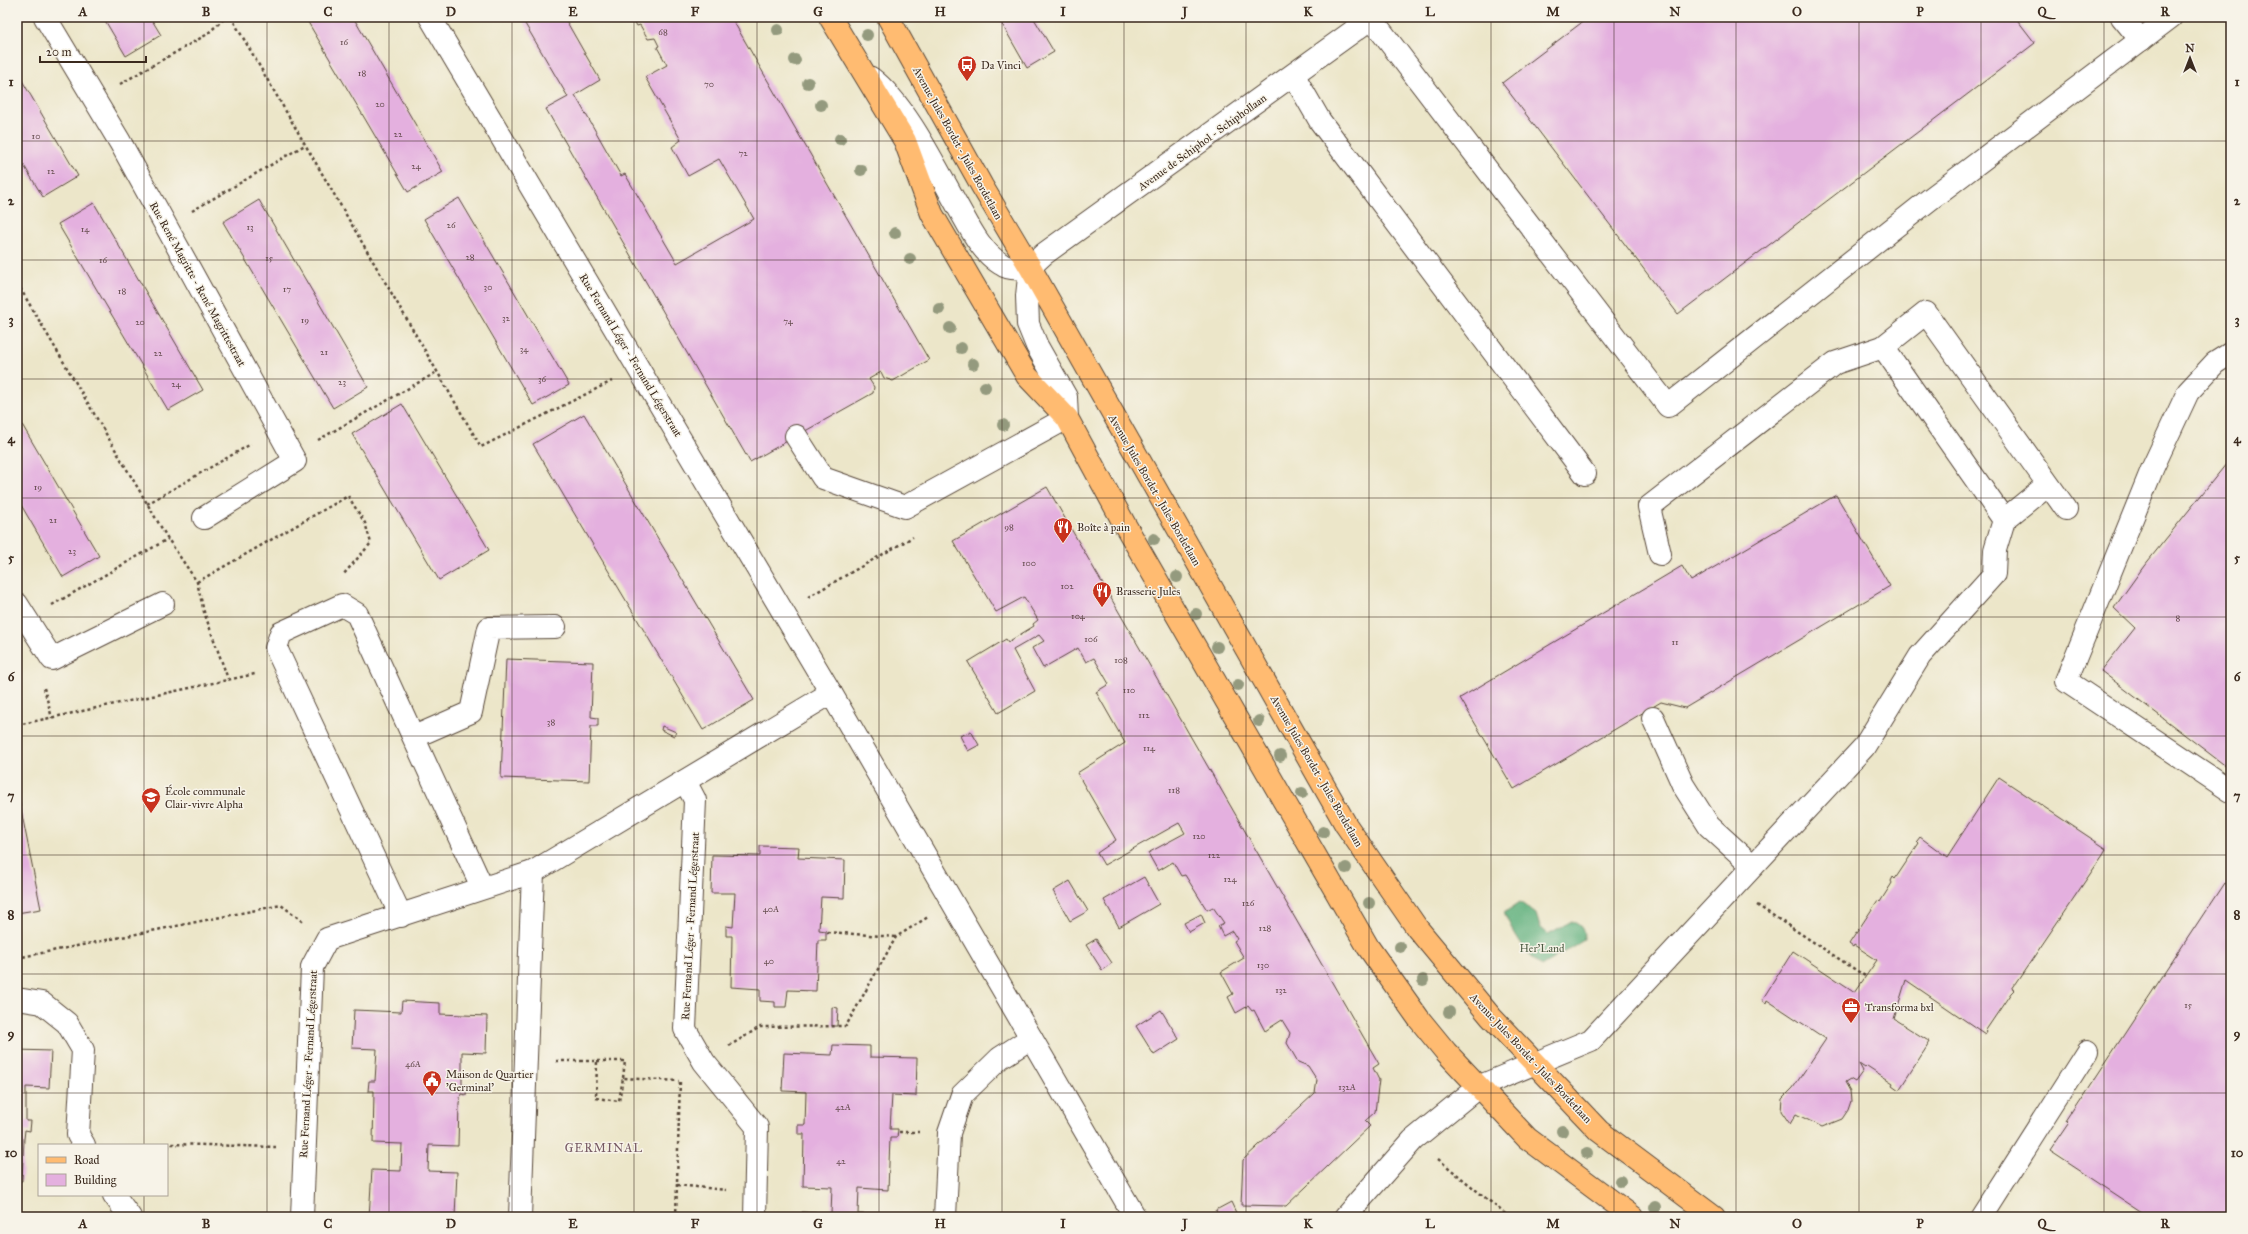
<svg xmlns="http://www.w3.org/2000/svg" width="2248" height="1234" font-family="'IM FELL Great Primer',serif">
<rect width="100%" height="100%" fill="#f7f3e8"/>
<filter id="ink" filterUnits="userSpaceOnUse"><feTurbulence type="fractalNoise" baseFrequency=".025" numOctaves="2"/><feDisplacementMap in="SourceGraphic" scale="8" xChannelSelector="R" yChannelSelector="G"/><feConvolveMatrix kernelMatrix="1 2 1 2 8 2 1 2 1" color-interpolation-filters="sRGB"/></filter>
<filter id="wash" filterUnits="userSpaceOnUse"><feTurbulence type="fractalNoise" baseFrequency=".012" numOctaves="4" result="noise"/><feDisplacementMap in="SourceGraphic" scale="16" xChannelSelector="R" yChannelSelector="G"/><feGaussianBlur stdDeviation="0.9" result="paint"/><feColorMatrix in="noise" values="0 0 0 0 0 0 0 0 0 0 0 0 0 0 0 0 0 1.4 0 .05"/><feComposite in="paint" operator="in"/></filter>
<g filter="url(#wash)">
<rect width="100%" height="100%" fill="#ece6c9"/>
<!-- forest -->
<path fill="#5fb07d" stroke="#4d6d4e" d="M1520 902 1536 914 1540 927 1548 934 1572 921C1582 926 1584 929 1584 940L1541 966C1523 951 1514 934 1504 913Z"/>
<g id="blocks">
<!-- building -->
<g fill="#e4b0df">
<path d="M103 17H150L161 35 126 56Z"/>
<path d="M305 17H353L443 172 408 192Z"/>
<path d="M521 17H564L600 80 575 95 621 176 625 174 677 263 754 219 719 159 688 176 672 147 681 140 645 77 667 65 657 47 659 46 655 38 648 39 640 25 637 26 632 17H731L929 360 893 381 884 378 881 372 869 379 874 387 873 393 750 462 546 109 568 97Z"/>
<path d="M998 17H1033L1054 52 1027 68Z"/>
<path d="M1589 17H2015L2035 43 1678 314 1502 83Z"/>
<path d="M17 72 78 176 43 197 17 154Z"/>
<path d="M459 198 569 385 533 405 424 219Z"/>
<path d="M259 200 368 387 333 408 223 222Z"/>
<path d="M94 203 203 390 168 410 58 224Z"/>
<path d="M402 404 489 550 439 580 352 434Z"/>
<path d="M584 414 754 700 703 730 533 444Z"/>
<path d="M17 416 99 556 63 577 17 498Z"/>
<path d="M2231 458V770L2101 671 2135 628 2114 608 2144 566Z"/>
<path d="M1047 487 1379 1064 1373 1068 1379 1080 1375 1112 1365 1121 1370 1126 1286 1206 1241 1205 1243 1160 1315 1093 1317 1080 1308 1066 1298 1062 1287 1043 1290 1033 1282 1020 1265 1031 1254 1010 1252 1011 1248 1006 1236 1013 1228 997 1233 994 1221 972 1244 958 1234 941 1237 939 1232 931 1223 936 1218 926 1224 923 1213 907 1207 910 1185 875 1181 876 1173 862 1158 871 1148 853 1185 833 1179 823 1104 865 1097 853 1116 840 1077 773 1125 743 1096 692 1109 684 1094 658 1086 662 1078 648 1043 668 1032 648 1044 641 1039 635 1013 650 1035 691 998 713 968 662 1006 639 1008 642 1034 626 1033 624 1038 620 1024 597 996 612 953 541Z"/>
<path d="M1836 495 1890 586 1685 708 1661 702 1514 789 1460 698 1682 566 1691 581Z"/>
<path d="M506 659 593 662 591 717 598 718V726H591L589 781 501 778Z"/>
<path d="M662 726 676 732 674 736 661 730Z"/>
<path d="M971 731 979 745 968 751 960 736Z"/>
<path d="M1999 777 2107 849 2012 989 2014 990 2011 993 1986 1030 1987 1031 1985 1034 1906 980 1894 1019 1930 1042 1899 1090 1892 1085 1893 1083 1867 1066 1865 1068 1859 1064 1863 1071 1855 1082 1850 1079 1845 1082 1850 1091 1851 1101 1848 1110 1842 1119 1822 1127 1796 1114 1790 1124 1781 1111 1782 1099 1793 1088 1826 1039 1767 1000 1766 1003 1762 1000 1793 951 1855 992 1877 960 1854 945 1853 947 1849 944 1878 900 1880 902 1892 883 1891 881 1893 877 1895 879 1919 843 1917 841 1920 837 1947 857Z"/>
<path d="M17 790 41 909 17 913Z"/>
<path d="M760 846 799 847 798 858 845 860 844 898 821 897 819 930 826 931V940H818L816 991 788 990 786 1007H775V1002L760 1001V989L731 987 732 936H726V926L733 927 735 893H711L712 855 760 856Z"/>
<path d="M1144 877 1159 904 1119 927 1104 900Z"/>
<path d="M1070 881 1088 911 1070 921 1053 891Z"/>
<path d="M2224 883 2231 888V1217H2150L2050 1151 2069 1123 2067 1121Z"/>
<path d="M1201 914 1205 923 1189 932 1184 923Z"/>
<path d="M1096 939 1112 963 1102 970 1086 945Z"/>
<path d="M402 1001 440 1003V1014L487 1016 486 1053 462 1052V1085H467L466 1095 461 1094 459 1103 458 1146 429 1145 428 1171 457 1172 455 1217H369L372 1170 401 1171 402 1144 373 1143 374 1091H368L369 1081H375L377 1049 352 1048 354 1010 401 1012Z"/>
<path d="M832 1007 838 1008 837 1026H832Z"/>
<path d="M1161 1010 1179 1039 1154 1055 1136 1026Z"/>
<path d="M833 1045 870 1046V1057L917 1058 916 1096 892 1095 890 1129H898L897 1138H890L888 1190 859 1188 858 1214 886 1215V1217H802V1212L831 1214 832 1187 803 1186 804 1134H798V1125H805L806 1092 782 1091 784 1053 832 1055Z"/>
<path d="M17 1050 51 1051 49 1088 26 1087V1121H31L30 1131 25 1130 24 1139 22 1181H17Z"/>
<path d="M1231 1202 1238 1217H1219L1216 1210Z"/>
</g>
</g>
</g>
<g filter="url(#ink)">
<use href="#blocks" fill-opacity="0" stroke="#564638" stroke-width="1"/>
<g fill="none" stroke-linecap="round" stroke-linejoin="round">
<!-- minor casing -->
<g stroke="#564638" stroke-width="24">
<g id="minor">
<path d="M45 17 120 142 295 461 204 518"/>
<path d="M430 17 831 693 1135 1217"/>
<path d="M2122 17 2141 40"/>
<path d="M1371 18 1668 406 1929 200 2171 17"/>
<path d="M1294 76 1320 121 1585 474"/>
<path d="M871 78C907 105 939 174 962 214 972 232 983 253 1001 264 1009 270 1021 269 1030 267"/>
<path d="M1030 267 1044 254 1373 17"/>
<path d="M2231 353 2215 363 2188 392 2153 467 2066 681 2231 791"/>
<path d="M796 436 823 478 905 507 1067 418 1066 397 1037 346 1028 324 1027 296 1030 267"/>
<path d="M2004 520 2047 485"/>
<path d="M1660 554 1649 507 1835 363 1883 347 1926 313 2066 509"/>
<path d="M17 604 52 659 163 604"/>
<path d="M1653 718 1683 785 1709 826 1753 866"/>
<path d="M414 737 471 712 489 628 555 627"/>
<path d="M685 781 695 800 685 1029 704 1062 757 1127 755 1217"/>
<path d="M401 916 276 648 281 633 342 605 357 614 482 887"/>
<path d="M17 999 42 1003 67 1023 83 1050 78 1135 84 1145"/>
<path d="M114 1195 130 1217"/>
<path d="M302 1217 312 967 327 939 533 872 831 693"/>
<path d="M520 1217 533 872"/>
<path d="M945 1217 949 1133 962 1095 1000 1058 1031 1038"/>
<path d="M1345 1217 1413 1140 1478 1087 1591 1040 1864 747 1920 656 1994 574 1995 550 2004 520 1883 347"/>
<path d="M1981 1217 2087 1051"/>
</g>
</g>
<!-- major casing -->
<g stroke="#564638" stroke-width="24">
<g id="major">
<path d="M830 17 905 141 932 214 1027 376 1067 418 1125 525 1368 947 1419 1019 1446 1052 1527 1138 1633 1217"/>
<path d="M888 17 982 186 1030 267 1346 825 1417 928 1491 1017 1599 1131 1714 1217"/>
</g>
</g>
<!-- path -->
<g stroke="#564638" stroke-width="2.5" stroke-dasharray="3 3" stroke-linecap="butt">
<path d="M231 17 481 447 612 381"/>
<path d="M120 84 206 35 226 17"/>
<path d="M192 211 305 145"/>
<path d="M17 283 168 539 197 582 204 612 228 679"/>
<path d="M318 440 437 372"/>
<path d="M147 504 251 444"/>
<path d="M197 582 348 496 365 523 371 543 343 575"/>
<path d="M808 597 913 537"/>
<path d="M52 605 168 539"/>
<path d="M44 688 52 718"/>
<path d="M17 725 255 674"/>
<path d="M1757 905 1865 976"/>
<path d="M827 932 896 937"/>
<path d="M17 958 281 905 304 922"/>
<path d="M729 1046 760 1027 846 1026 896 937 928 917"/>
<path d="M556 1061H597L596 1098 619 1101 623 1078 679 1081"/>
<path d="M597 1061H625L623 1078"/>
<path d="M899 1132H919"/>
<path d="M167 1148 171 1144 276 1147"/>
<path d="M1438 1159 1509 1217"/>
<path d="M677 1185 726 1190"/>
<path d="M601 1217H644"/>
<path d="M676 1217 680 1080"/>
</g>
<!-- minor -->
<use href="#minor" stroke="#fff" stroke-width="22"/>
<!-- major -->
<use href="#major" stroke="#ffbb71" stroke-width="22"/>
</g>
<!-- trees -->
<g fill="#949a7e">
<circle cx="778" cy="30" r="6"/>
<circle cx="867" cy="35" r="6"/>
<circle cx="795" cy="60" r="6"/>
<circle cx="808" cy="83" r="6"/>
<circle cx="821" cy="105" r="6"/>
<circle cx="840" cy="139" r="6"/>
<circle cx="861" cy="170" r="6"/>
<circle cx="895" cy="233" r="6"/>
<circle cx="910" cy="259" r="6"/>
<circle cx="939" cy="309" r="6"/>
<circle cx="950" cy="328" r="6"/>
<circle cx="961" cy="348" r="6"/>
<circle cx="973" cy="364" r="6"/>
<circle cx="985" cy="387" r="6"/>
<circle cx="1003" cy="425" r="6"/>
<circle cx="1154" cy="539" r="6"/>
<circle cx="1177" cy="577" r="6"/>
<circle cx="1196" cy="614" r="6"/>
<circle cx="1217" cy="647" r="6"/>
<circle cx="1238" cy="685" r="6"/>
<circle cx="1259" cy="721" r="6"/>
<circle cx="1280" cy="756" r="6"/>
<circle cx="1302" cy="793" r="6"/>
<circle cx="1323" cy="832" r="6"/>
<circle cx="1346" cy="868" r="6"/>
<circle cx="1369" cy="903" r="6"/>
<circle cx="1400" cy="947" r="6"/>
<circle cx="1423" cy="980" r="6"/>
<circle cx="1449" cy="1012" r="6"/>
<circle cx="1562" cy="1131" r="6"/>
<circle cx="1587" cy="1153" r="6"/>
<circle cx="1620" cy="1181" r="6"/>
<circle cx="1655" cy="1207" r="6"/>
</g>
</g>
<!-- grid -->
<path fill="none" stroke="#3b2a1e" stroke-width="1" stroke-opacity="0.55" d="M144 17V1145M267 17V1217M389 17V1217M512 17V1217M634 17V1217M757 17V1217M879 17V1217M1002 17V1217M1124 17V1217M1246 17V1217M1369 17V1217M1491 17V1217M1614 17V1217M1736 17V1217M1859 17V1217M1981 17V1217M2104 17V1217M17 141H2231M17 260H2231M17 379H2231M17 498H2231M17 617H2231M17 736H2231M17 855H2231M17 974H2231M17 1093H2231M144 1195V1217"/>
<!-- icons -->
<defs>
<g id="bus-pin" transform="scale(1)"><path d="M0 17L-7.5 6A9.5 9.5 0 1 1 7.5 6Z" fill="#c8321e" stroke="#f7f3e8"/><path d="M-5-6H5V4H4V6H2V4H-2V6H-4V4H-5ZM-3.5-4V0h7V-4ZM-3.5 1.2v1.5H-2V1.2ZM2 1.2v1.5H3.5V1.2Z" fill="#fff"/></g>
<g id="restaurant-pin" transform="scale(1)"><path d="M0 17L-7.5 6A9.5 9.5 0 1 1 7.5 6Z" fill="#c8321e" stroke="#f7f3e8"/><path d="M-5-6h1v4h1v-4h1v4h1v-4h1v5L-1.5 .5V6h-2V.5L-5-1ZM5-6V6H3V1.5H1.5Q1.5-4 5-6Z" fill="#fff"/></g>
<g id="school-pin" transform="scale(1)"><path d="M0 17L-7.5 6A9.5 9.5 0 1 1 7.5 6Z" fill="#c8321e" stroke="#f7f3e8"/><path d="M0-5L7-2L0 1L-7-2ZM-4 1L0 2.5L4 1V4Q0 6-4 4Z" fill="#fff"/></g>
<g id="office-pin" transform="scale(1)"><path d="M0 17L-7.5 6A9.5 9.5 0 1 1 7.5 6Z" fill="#c8321e" stroke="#f7f3e8"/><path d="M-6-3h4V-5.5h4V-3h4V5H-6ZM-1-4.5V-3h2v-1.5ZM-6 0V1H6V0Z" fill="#fff"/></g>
<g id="civic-pin" transform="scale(1)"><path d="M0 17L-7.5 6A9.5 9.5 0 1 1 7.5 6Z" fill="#c8321e" stroke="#f7f3e8"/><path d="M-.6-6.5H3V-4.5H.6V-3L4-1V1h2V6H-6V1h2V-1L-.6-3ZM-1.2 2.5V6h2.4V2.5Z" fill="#fff"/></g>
</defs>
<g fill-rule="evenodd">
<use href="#bus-pin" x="967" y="65"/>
<use href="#restaurant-pin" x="1063" y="527"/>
<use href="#restaurant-pin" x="1102" y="591"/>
<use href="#school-pin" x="151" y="797"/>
<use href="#office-pin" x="1851" y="1007"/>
<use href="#civic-pin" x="432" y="1080"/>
</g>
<g text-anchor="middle" stroke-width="3" stroke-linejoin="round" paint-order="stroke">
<!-- number labels -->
<g font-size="9" fill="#654c4e">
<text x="663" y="35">68</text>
<text x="344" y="45">16</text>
<text x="362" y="76">18</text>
<text x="709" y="87">70</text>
<text x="380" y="107">20</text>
<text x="398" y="137">22</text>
<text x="36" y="139">10</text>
<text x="743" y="156">72</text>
<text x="416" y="169">24</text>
<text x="51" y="174">12</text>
<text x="451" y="228">26</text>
<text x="250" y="230">13</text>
<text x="85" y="232">14</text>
<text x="470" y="260">28</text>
<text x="269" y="261">15</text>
<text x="103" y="263">16</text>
<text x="488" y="290">30</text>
<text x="287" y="292">17</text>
<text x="122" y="294">18</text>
<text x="506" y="321">32</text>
<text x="305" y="323">19</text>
<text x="788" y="324">74</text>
<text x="140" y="325">20</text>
<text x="524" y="352">34</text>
<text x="324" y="355">21</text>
<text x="158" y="356">22</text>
<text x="542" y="382">36</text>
<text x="342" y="385">23</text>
<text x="176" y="387">24</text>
<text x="38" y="490">19</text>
<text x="53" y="523">21</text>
<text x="1009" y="530">98</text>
<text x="72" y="554">23</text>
<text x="1029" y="566">100</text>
<text x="1067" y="589">102</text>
<text x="1078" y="619">104</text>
<text x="2178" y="621">8</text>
<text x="1091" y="642">106</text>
<text x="1675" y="645">11</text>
<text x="1121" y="663">108</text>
<text x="1129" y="693">110</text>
<text x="1144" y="718">112</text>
<text x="551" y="725">38</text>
<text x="1149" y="751">114</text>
<text x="1174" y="793">118</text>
<text x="1199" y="839">120</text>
<text x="1214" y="858">122</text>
<text x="1230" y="882">124</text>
<text x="1248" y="906">126</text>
<text x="771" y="912">40A</text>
<text x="1265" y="931">128</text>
<text x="769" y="964">40</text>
<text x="1263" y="968">130</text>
<text x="1281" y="993">132</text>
<text x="2188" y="1008">15</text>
<text x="413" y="1067">46A</text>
<text x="1347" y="1090">132A</text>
<text x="843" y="1110">42A</text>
<text x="841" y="1164">42</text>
</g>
<!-- poi labels -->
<g font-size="11" fill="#3b2a1e" stroke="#f7f3e8" text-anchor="start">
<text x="981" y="69">Da Vinci</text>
<text x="1077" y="531">Boîte à pain</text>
<text x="1116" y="595">Brasserie Jules</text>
<text x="165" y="795">École communale<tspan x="165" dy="13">Clair-vivre Alpha</tspan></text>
<text x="1865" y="1011">Transforma bxl</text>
<text x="446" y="1078">Maison de Quartier<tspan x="446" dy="13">'Germinal'</tspan></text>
</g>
<!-- street labels -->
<g font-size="11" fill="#3b2a1e" stroke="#f7f3e8">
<text transform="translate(1202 142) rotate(-36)" y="4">Avenue de Schiphol - Schiphollaan</text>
<text transform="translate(958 143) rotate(61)" y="4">Avenue Jules Bordet - Jules Bordetlaan</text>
<text transform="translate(198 284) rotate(61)" y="4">Rue René Magritte - René Magrittestraat</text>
<text transform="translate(631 355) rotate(59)" y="4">Rue Fernand Léger - Fernand Légerstraat</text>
<text transform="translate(1155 490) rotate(60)" y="4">Avenue Jules Bordet - Jules Bordetlaan</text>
<text transform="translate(1317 771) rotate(60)" y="4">Avenue Jules Bordet - Jules Bordetlaan</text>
<text transform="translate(690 926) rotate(-87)" y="4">Rue Fernand Léger - Fernand Légerstraat</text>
<text transform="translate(1531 1058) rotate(47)" y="4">Avenue Jules Bordet - Jules Bordetlaan</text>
<text transform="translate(308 1064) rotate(-87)" y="4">Rue Fernand Léger - Fernand Légerstraat</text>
</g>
<!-- park labels -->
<g font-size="11" fill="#4c5b41" stroke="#f7f3e8">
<text x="1542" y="952">Her'Land</text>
</g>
<!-- neighbourhood labels -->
<g font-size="12" letter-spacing="1" fill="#765962" stroke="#f7f3e8">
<text x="604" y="1152">GERMINAL</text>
</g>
</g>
<!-- margin -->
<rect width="2248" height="1234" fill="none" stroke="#f7f3e8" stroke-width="44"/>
<!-- legend -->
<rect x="38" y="1144" width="130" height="52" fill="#f7f3e8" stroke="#aca397"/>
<rect x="46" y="1157" width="20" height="6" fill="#ffbb71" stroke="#aca397"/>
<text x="74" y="1164" font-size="12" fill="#3b2a1e">Road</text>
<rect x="46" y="1174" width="20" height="12" fill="#e4b0df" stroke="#aca397"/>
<text x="74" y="1184" font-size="12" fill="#3b2a1e">Building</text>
<!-- north arrow -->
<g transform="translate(2190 58)" stroke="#f7f3e8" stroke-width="3" paint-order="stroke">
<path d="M0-3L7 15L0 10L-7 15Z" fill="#3b2a1e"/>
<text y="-6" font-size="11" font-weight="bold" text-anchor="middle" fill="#3b2a1e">N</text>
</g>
<!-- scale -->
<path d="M40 56v6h106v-6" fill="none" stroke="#3b2a1e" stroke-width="2"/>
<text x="46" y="56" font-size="12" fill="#3b2a1e" stroke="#f7f3e8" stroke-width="3" paint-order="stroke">20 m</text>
<rect x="22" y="22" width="2204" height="1190" fill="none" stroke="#3b2a1e" stroke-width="1.5"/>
<g font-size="13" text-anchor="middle" font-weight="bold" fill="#3b2a1e">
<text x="83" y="16">A</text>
<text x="206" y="16">B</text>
<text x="328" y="16">C</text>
<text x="451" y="16">D</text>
<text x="573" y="16">E</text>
<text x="695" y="16">F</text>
<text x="818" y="16">G</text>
<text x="940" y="16">H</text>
<text x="1063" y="16">I</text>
<text x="1185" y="16">J</text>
<text x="1308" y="16">K</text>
<text x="1430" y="16">L</text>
<text x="1553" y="16">M</text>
<text x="1675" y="16">N</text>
<text x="1797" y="16">O</text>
<text x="1920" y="16">P</text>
<text x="2042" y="16">Q</text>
<text x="2165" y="16">R</text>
<text x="11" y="86">1</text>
<text x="2237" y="86">1</text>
<text x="11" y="205">2</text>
<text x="2237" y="205">2</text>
<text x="11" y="324">3</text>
<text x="2237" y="324">3</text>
<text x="11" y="443">4</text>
<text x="2237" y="443">4</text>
<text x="11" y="562">5</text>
<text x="2237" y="562">5</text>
<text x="11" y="681">6</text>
<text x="2237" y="681">6</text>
<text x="11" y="800">7</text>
<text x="2237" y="800">7</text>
<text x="11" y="919">8</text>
<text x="2237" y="919">8</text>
<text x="11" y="1038">9</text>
<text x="2237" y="1038">9</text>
<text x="11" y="1157">10</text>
<text x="2237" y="1157">10</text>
<text x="83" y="1228">A</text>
<text x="206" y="1228">B</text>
<text x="328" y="1228">C</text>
<text x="451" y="1228">D</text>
<text x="573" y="1228">E</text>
<text x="695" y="1228">F</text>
<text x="818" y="1228">G</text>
<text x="940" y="1228">H</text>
<text x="1063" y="1228">I</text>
<text x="1185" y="1228">J</text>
<text x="1308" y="1228">K</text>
<text x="1430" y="1228">L</text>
<text x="1553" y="1228">M</text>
<text x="1675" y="1228">N</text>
<text x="1797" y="1228">O</text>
<text x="1920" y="1228">P</text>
<text x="2042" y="1228">Q</text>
<text x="2165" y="1228">R</text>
</g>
</svg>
